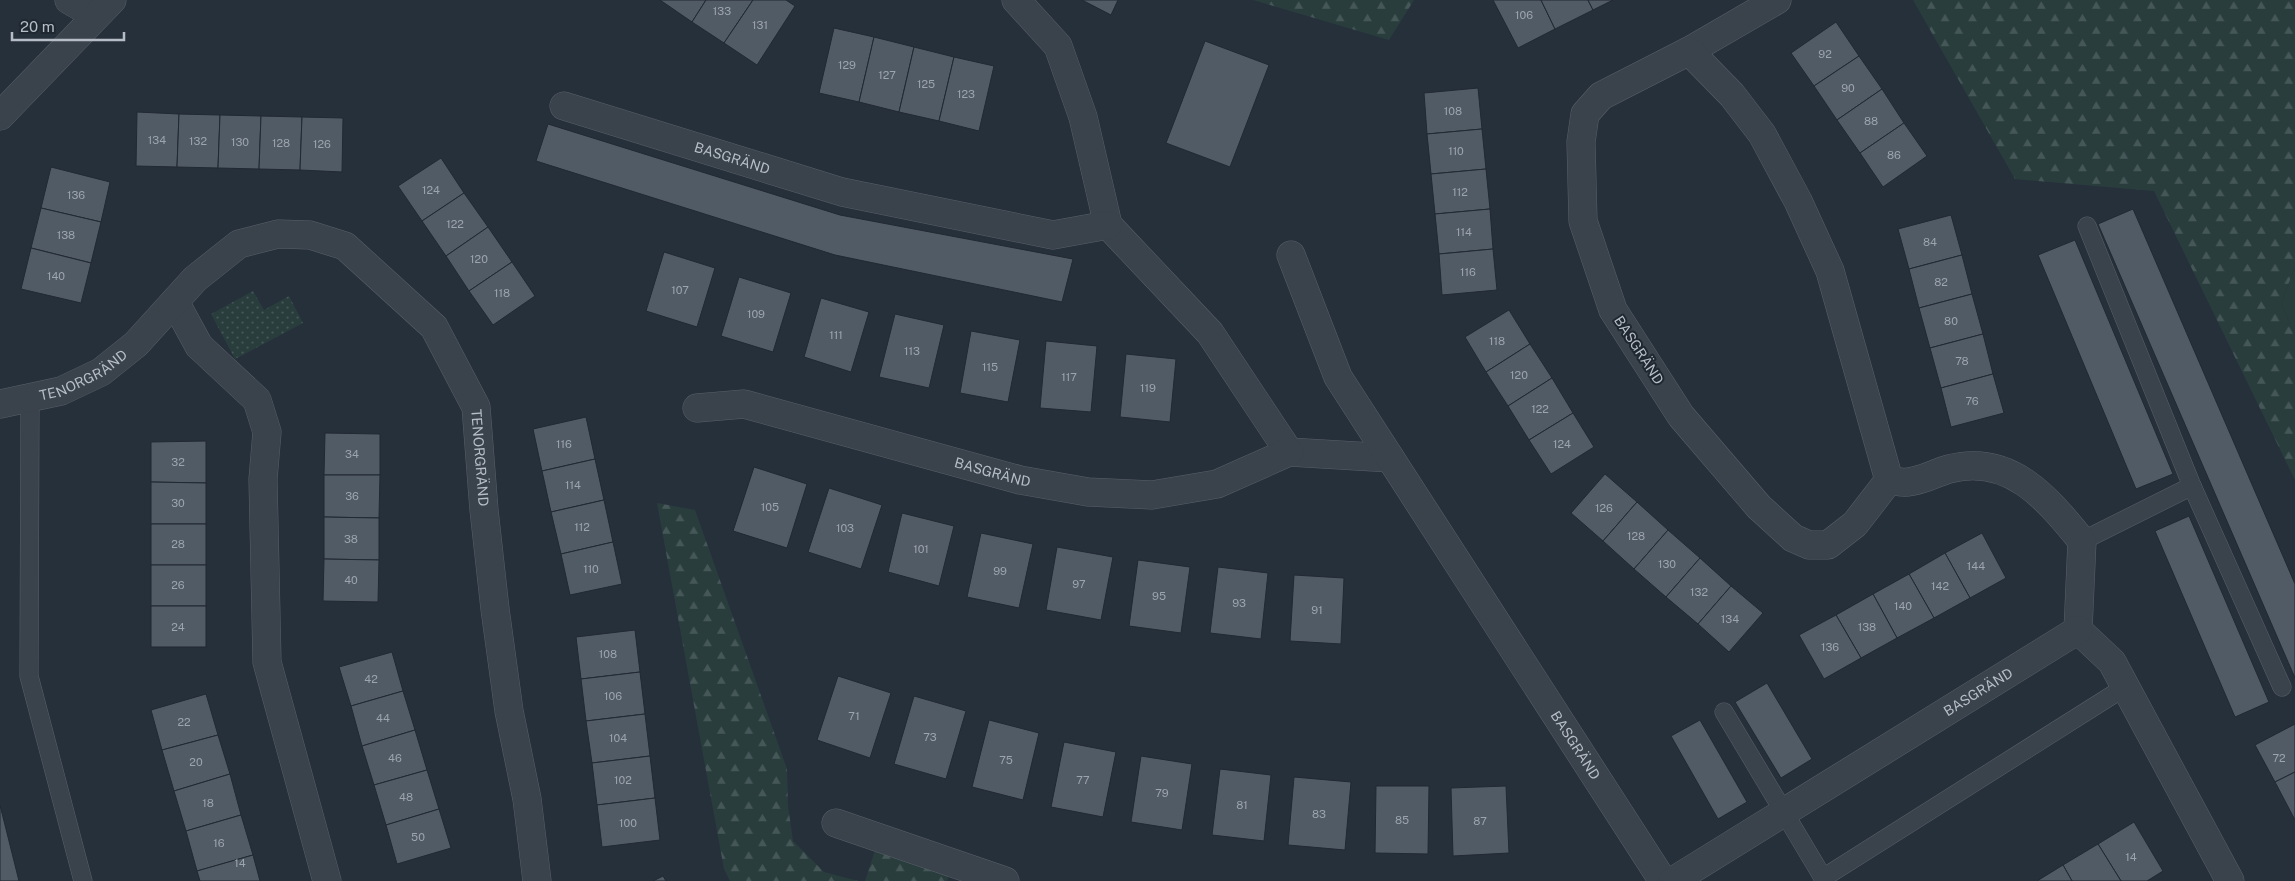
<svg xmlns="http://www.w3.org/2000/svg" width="2295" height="881" font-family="'Public Sans',sans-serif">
<defs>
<pattern id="forest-firs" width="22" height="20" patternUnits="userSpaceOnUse" patternTransform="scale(1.25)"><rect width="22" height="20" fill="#293d3d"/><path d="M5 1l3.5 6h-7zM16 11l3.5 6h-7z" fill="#465758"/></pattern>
<pattern id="park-dots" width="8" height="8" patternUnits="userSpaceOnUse" patternTransform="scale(1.25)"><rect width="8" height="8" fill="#293d3d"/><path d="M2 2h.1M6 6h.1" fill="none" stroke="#465758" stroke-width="1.8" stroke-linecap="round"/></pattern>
</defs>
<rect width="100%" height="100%" fill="#26303b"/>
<!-- green -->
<path fill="#293d3d" d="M2295 267V336L2281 303Z"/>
<!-- forest -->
<g fill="url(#forest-firs)">
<path d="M1253 0H1414L1389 40Z"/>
<path d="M1913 0H2295V267L2281 303 2295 336V480L2154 191 2015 179Z"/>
<path d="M657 503 695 510 787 769 788 806 793 841 824 872 858 881H730L724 869Z"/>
<path d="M876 847 950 872 947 881H865Z"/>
</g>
<!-- park -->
<path fill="url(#park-dots)" d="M253 291 264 310 289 296 303 323 235 359 211 314Z"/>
<!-- building -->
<g fill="#505b65" stroke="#212932">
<path d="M660 0H706L692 22Z"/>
<path d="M706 0H753L724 43 692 22Z"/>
<path d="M753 0H786L795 6 757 65 724 43Z"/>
<path d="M1082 0H1118L1111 15Z"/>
<path d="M1493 0H1541L1555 29 1518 48Z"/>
<path d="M1541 0H1588L1593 10 1555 29Z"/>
<path d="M1588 0H1613L1593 10Z"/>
<path d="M1836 22 1859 56 1814 86 1791 53Z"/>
<path d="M834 28 874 37 859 102 819 93Z"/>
<path d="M874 37 914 47 899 112 859 102Z"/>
<path d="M1205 41 1269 65 1230 167 1166 143Z"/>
<path d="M914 47 954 57 939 121 899 112Z"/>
<path d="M1859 56 1882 89 1837 120 1814 86Z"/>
<path d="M954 57 994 66 979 131 939 121Z"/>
<path d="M1478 88 1482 129 1427 134 1424 93Z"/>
<path d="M1882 89 1904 123 1860 153 1837 120Z"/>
<path d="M137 112 179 114 177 167 136 166Z"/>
<path d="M179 114 220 115 218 168 177 167Z"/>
<path d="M220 115 261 116 259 169 218 168Z"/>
<path d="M261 116 302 117 300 170 259 169Z"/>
<path d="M302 117 343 118 342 172 300 170Z"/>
<path d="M1904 123 1927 156 1883 187 1860 153Z"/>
<path d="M548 124 840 215 1073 259 1062 302 835 255 536 161Z"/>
<path d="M1482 129 1486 169 1431 174 1427 134Z"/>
<path d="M441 158 464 193 422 221 398 186Z"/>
<path d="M51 167 110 182 101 222 41 208Z"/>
<path d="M1486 169 1490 209 1435 214 1431 174Z"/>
<path d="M464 193 488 227 446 256 422 221Z"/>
<path d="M41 208 101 222 91 263 31 248Z"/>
<path d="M1490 209 1493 249 1439 254 1435 214Z"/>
<path d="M2133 209 2295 584V678L2098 224Z"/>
<path d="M1951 215 1962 255 1909 269 1898 229Z"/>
<path d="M488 227 512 262 469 291 446 256Z"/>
<path d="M2075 240 2173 474 2136 489 2038 255Z"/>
<path d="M31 248 91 263 81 303 21 289Z"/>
<path d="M1493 249 1497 290 1442 295 1439 254Z"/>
<path d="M664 252 715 268 697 327 646 311Z"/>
<path d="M1962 255 1972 294 1919 308 1909 269Z"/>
<path d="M512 262 535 296 493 325 469 291Z"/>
<path d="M739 277 791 293 773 352 721 336Z"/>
<path d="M1972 294 1983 334 1930 348 1919 308Z"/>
<path d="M821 298 869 312 851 372 804 357Z"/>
<path d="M1509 310 1530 344 1486 372 1465 337Z"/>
<path d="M895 314 944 325 929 388 879 377Z"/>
<path d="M971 331 1020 340 1008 402 960 393Z"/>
<path d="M1983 334 1993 374 1941 388 1930 348Z"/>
<path d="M1046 341 1097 346 1091 412 1040 408Z"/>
<path d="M1530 344 1552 378 1508 406 1486 372Z"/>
<path d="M1126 354 1176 359 1170 422 1120 417Z"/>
<path d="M1993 374 2004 413 1951 427 1941 388Z"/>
<path d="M1552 378 1573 413 1529 440 1508 406Z"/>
<path d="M1573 413 1594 447 1551 474 1529 440Z"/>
<path d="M586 417 595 459 542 471 533 429Z"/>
<path d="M325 433 380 434V475H324Z"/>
<path d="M206 441V483L151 482V442Z"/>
<path d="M595 459 604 500 551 512 542 471Z"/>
<path d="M754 467 807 484 787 548 733 531Z"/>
<path d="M1605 474 1637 502 1603 541 1571 513Z"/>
<path d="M324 475H380L379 518 324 517Z"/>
<path d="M151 482 206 483V524H151Z"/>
<path d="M829 488 882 505 861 569 808 552Z"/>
<path d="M604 500 613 542 561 554 551 512Z"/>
<path d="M1637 502 1668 530 1634 569 1603 541Z"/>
<path d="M902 513 954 526 939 586 888 572Z"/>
<path d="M2189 516 2269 702 2235 717 2155 531Z"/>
<path d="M324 517 379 518V560L324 559Z"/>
<rect x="151" y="524" width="55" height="41"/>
<path d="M1668 530 1700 558 1666 597 1634 569Z"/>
<path d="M981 533 1033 544 1019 608 967 597Z"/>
<path d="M1982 533 2006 578 1970 598 1945 553Z"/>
<path d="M613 542 622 584 570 595 561 554Z"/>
<path d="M1057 547 1113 557 1101 620 1046 610Z"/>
<path d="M1945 553 1970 598 1934 618 1909 574Z"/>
<path d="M1700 558 1731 586 1698 624 1666 597Z"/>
<path d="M324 559 379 560 378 602 323 601Z"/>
<path d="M1138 560 1190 567 1181 633 1129 626Z"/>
<rect x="151" y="565" width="55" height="41"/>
<path d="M1218 567 1268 573 1261 639 1210 633Z"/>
<path d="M1909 574 1934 618 1897 638 1873 594Z"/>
<path d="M1294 575 1344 578 1341 644 1290 641Z"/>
<path d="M1731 586 1763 613 1729 652 1698 624Z"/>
<path d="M1873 594 1897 638 1861 658 1836 615Z"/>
<rect x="151" y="606" width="55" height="41"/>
<path d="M1836 615 1861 658 1824 679 1799 635Z"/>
<path d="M635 630 640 672 581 679 576 637Z"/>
<path d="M392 652 403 691 351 706 339 667Z"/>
<path d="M640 672 645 714 586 721 581 679Z"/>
<path d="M838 676 891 693 870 758 817 740Z"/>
<path d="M1767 683 1812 759 1781 778 1735 702Z"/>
<path d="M403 691 415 730 362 746 351 706Z"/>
<path d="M206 694 218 735 162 750 151 710Z"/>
<path d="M914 696 966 711 946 779 894 764Z"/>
<path d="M645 714 650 756 592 763 586 721Z"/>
<path d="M989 720 1039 733 1023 800 972 787Z"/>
<path d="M1700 720 1747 802 1718 819 1671 736Z"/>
<path d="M2295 724V772L2275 782 2255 745Z"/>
<path d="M415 730 427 770 374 785 362 746Z"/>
<path d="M218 735 230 774 174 791 162 750Z"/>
<path d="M1064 742 1116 752 1103 817 1051 807Z"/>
<path d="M650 756 655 798 597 805 592 763Z"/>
<path d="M1141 756 1192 764 1182 830 1131 822Z"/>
<path d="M1220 769 1271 775 1264 841 1212 835Z"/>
<path d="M427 770 439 809 386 825 374 785Z"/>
<path d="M2295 772V820L2275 782Z"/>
<path d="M230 774 241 815 186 831 174 791Z"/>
<path d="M1294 777 1351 782 1345 850 1288 845Z"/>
<path d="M1376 786H1429L1428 854 1375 853Z"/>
<path d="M1506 786 1509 853 1453 856 1451 788Z"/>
<path d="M655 798 660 840 602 847 597 805Z"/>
<path d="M0 805 19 881H0Z"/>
<path d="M439 809 451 848 397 864 386 825Z"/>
<path d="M241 815 253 855 197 871 186 831Z"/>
<path d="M2134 822 2163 871 2147 881H2121L2098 844Z"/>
<path d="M2098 844 2121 881H2072L2063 865Z"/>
<path d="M253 855 260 881H200L197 871Z"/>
<path d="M2063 865 2072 881H2037Z"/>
<path d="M663 876 666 881H653Z"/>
</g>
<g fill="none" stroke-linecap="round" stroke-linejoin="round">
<!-- service casing -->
<g stroke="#586069" stroke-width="19">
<g id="service">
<path d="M2087 226 2192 486 2282 687"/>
<path d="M30 399 29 676 83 881"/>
<path d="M2082 541 2192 486"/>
<path d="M1724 712 1825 881"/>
<path d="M1823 878 2125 687"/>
</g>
</g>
<!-- minor casing -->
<g stroke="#586069" stroke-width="29">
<g id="minor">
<path d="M69 0 95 15"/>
<path d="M1016 0 1058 46 1083 117 1108 225 1210 333 1289 452 1390 458"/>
<path d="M1689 51 1777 0"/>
<path id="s1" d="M564 106 842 192 1053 235 1108 225"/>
<path d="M0 116 112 0"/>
<path id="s2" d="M1291 255 1338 377 1663 881"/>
<path d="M175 302 199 346 257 400 267 432 263 479 267 662 327 881"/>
<path id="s3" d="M0 404 61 391 101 372 136 344 195 279 239 244 278 234 310 235 345 246 434 327 476 407 484 510 495 609 509 711 527 799 537 881"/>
<path id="s4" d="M697 408 744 404 1020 480 1088 492 1152 495 1217 484 1289 452"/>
<path d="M1889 480 1855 524 1828 545H1809L1793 538 1759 507 1681 416 1613 310 1583 221 1581 142 1585 114 1601 96 1689 51 1732 95 1762 134 1798 201 1830 271 1889 480C1895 481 1902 483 1908 482 1922 481 1935 473 1949 469 2010 453 2047 498 2082 541L2078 630 2112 662 2230 881"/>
<path d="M836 823 1005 881"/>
<path id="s5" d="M1673 881 2078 630"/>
</g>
</g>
<!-- service -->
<use href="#service" stroke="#3a424b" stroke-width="18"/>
<!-- minor -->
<use href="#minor" stroke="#3a424b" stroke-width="28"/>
</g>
<g text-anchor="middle" stroke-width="4" stroke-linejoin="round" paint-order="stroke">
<!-- number labels -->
<g font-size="11" fill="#9ca4ae">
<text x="722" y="15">133</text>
<text x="1524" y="19">106</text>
<text x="760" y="29">131</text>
<text x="1825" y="58">92</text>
<text x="847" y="69">129</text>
<text x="887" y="79">127</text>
<text x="926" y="88">125</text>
<text x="1848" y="92">90</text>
<text x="966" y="98">123</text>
<text x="1453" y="115">108</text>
<text x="1871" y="125">88</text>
<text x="157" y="144">134</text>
<text x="198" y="145">132</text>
<text x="240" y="146">130</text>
<text x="281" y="147">128</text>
<text x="322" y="148">126</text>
<text x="1456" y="155">110</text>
<text x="1894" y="159">86</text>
<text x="431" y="194">124</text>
<text x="1460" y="196">112</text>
<text x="76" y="199">136</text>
<text x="455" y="228">122</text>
<text x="1464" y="236">114</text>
<text x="66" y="239">138</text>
<text x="1930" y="246">84</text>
<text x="479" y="263">120</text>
<text x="1468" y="276">116</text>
<text x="56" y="280">140</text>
<text x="1941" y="286">82</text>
<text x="680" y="294">107</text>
<text x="502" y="297">118</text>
<text x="756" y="318">109</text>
<text x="1951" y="325">80</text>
<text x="836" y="339">111</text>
<text x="1497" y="345">118</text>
<text x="912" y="355">113</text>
<text x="1962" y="365">78</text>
<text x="990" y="371">115</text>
<text x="1519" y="379">120</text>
<text x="1069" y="381">117</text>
<text x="1148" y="392">119</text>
<text x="1972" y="405">76</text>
<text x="1540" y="413">122</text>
<text x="564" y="448">116</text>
<text x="1562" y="448">124</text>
<text x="352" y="458">34</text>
<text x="178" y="466">32</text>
<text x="573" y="489">114</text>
<text x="352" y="500">36</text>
<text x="178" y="507">30</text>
<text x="770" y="511">105</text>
<text x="1604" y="512">126</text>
<text x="582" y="531">112</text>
<text x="845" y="532">103</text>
<text x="1636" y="540">128</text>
<text x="351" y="543">38</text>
<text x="178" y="548">28</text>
<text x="921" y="553">101</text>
<text x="1667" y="568">130</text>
<text x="1976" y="570">144</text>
<text x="591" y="573">110</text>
<text x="1000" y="575">99</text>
<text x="351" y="584">40</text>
<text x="1079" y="588">97</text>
<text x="178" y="589">26</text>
<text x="1940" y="590">142</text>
<text x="1699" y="596">132</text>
<text x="1159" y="600">95</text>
<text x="1239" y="607">93</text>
<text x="1903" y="610">140</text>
<text x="1317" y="614">91</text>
<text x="1730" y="623">134</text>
<text x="178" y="631">24</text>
<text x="1867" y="631">138</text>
<text x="1830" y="651">136</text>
<text x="608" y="658">108</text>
<text x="371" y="683">42</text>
<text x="613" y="700">106</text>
<text x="854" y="720">71</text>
<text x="383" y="722">44</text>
<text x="184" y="726">22</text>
<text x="930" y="741">73</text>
<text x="618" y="742">104</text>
<text x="395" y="762">46</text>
<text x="2279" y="762">72</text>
<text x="1006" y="764">75</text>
<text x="196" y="766">20</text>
<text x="623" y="784">102</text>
<text x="1083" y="784">77</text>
<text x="1162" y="797">79</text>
<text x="406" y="801">48</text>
<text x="208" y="807">18</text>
<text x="1242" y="809">81</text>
<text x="1319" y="818">83</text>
<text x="1402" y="824">85</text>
<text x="1480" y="825">87</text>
<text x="628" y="827">100</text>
<text x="418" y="841">50</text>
<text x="219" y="847">16</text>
<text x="2131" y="861">14</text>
<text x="240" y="867">14</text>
</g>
<!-- street labels -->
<g font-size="14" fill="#b6bdc6" stroke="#1f2730">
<text dy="5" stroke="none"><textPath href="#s1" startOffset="176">BASGRÄND</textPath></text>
<text transform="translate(1639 350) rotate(57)" y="5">BASGRÄND</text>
<text dy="5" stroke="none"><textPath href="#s3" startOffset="89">TENORGRÄND</textPath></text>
<text dy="5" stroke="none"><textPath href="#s3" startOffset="666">TENORGRÄND</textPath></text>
<text dy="5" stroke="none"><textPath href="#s4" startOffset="305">BASGRÄND</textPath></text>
<text dy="5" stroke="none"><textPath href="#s5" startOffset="359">BASGRÄND</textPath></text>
<text dy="5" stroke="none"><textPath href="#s2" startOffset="569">BASGRÄND</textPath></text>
</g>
</g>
<!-- scale -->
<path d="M12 32v8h112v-8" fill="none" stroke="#b6bdc6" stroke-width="2.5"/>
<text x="20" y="32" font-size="15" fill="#b6bdc6" stroke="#1f2730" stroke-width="4" paint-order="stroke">20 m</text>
</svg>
